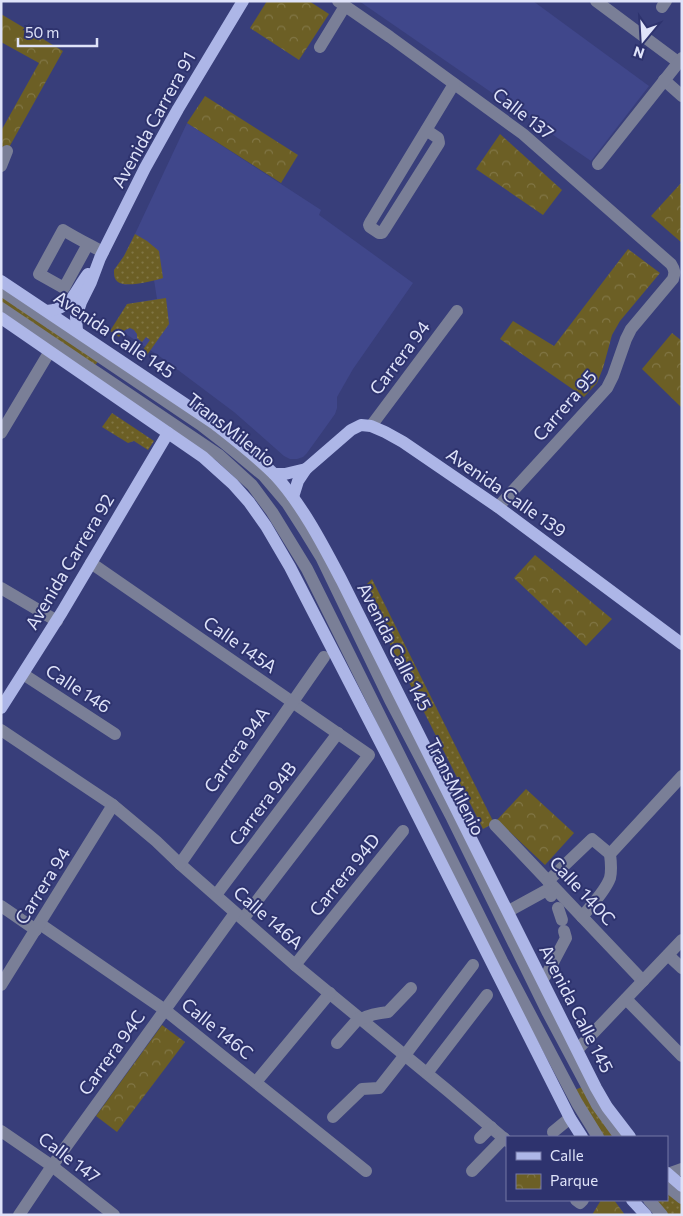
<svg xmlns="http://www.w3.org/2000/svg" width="683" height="1216" font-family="Commissioner,sans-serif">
<defs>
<pattern id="grass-dots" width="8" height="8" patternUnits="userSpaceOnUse" patternTransform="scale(1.25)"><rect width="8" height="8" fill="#6c5f25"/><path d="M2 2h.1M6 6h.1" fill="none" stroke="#817645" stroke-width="1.8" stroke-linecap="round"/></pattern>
<pattern id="park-crowns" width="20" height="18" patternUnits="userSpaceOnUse" patternTransform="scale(1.25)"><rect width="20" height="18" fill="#6c5f25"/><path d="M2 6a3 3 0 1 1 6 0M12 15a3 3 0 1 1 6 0" fill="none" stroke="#817645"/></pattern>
</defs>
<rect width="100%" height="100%" fill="#383e7a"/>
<!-- built -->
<g fill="#40478b">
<path d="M359 1H533L649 86 591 161Z"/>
<path d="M187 123 321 210 319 215 413 283 353 369 337 397V408L335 414 307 453 303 457 297 459H290L284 456 234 412 162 358 114 326 127 304 157 299 154 280 125 285 119 282 115 277 114 270 124 256 135 234Z"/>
</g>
<!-- grass -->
<g fill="url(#grass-dots)">
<path d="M135 234 147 241 159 251 163 278C153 281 125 288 118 282 114 279 114 275 114 270L124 256Z"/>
<path d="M1 294 99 360 94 367 1 303Z"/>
<path d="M166 298 169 324 147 355 142 351 150 340 146 337 142 342 137 338V334L134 330 130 328 125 330 119 337 110 331 127 304Z"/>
<path d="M112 413 154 441 148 450 134 441 128 443 102 427Z"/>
<path d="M372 579 494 823 483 829 362 589Z"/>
<path d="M584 1086 616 1137H605L584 1106 575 1090Z"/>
<path d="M667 1191 682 1204V1215H666L653 1200H667Z"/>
</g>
<!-- park -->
<g fill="url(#park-crowns)">
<path d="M267 1H309L329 14 299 60 250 28Z"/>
<path d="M1 14 63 51 7 151 1 145V131L39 63 1 42Z"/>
<path d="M205 96 298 155 281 183 187 123Z"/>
<path d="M500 134 562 190 543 215 476 169Z"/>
<path d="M682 182V243L651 216Z"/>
<path d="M628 249 660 273 620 321 612 335 603 368 597 383 584 397 500 339 513 321 554 346Z"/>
<path d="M672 333 682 341V408L642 369Z"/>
<path d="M535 555 612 619 586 646 514 578Z"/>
<path d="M526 789 574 833 545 865 497 820Z"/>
<path d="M162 1025 185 1042 117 1132 96 1116Z"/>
<path d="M601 1200H614L625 1215H592Z"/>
</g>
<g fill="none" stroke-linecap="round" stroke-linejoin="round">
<!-- minor -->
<g stroke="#7a7f97" stroke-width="12">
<path d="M338 1 390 37 523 134 671 264C675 270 675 273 673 279L631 329 626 339 613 376 607 388 498 507"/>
<path d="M596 1 678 62"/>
<path d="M662 7 666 1"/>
<path d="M320 47 345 6"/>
<path d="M664 80 682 96"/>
<path d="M426 130 438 138 439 143 384 230 382 233H379L370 227 369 225 371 221 454 84"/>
<path d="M598 164 682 58"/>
<path d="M1 166 7 151"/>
<path d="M88 244 64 288 39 274 63 230C76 238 90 245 103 252"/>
<path d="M1 290 201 425 223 442 264 476 287 503 305 531 321 557 390 700 452 818 548 1013 597 1105 620 1137"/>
<path d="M1 308 219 455 252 485 272 512 307 569 502 961 577 1103 598 1137"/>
<path d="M371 426 457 311"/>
<path d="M1 433 50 351"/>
<path d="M91 563 369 755 243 919"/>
<path d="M1 588 57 621"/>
<path d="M23 674 115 734"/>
<path d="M1 730 113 805 156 841 180 864 295 965 447 1090 507 1141"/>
<path d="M495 825 643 981"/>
<path d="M180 864 324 657"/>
<path d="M548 881 592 839 610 854"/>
<path d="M216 895 338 733"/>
<path d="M1 906 36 930"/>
<path d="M558 908 562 920"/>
<path d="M507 912 547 890 551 896"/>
<path d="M582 917C591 905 605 892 610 878 612 870 611 862 610 854L682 776"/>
<path d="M40 924 165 1010 366 1171"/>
<path d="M668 955 682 968"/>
<path d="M295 965 403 831"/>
<path d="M541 981 548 972 566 938 564 931"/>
<path d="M1 985 113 805"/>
<path d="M626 999 682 1056"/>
<path d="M337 1043 359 1018 361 1019C371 1014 378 1013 388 1012L411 988"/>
<path d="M576 1051 682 940"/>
<path d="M427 1073 487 995"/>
<path d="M256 1082 330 993"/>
<path d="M333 1117 362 1089 379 1088 405 1055 473 965"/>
<path d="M1 1131 52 1166 114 1215"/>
<path d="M553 1132 570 1118"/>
<path d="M480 1138 491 1127"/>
<path d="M472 1171 504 1138"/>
<path d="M668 1174 682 1169"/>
<path d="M667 1186 682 1198"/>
<path d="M576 1200 580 1203 583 1200"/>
<path d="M649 1200 662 1215"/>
<path d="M19 1215 52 1166 235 913"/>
</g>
<!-- major -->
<g stroke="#adb6e7" stroke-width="12">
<path d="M1 281 215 424C235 440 256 456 274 474 302 504 323 545 342 581L596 1088 607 1107 630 1137"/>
<path d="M47 311C73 308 74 292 88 274"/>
<path d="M1 318 203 457 233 484 249 502 266 526 290 567 393 767 570 1118 582 1137"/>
<path d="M77 331 76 317 81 302 91 282 100 258 145 168 178 109 243 1"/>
<path d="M274 474H285L306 469"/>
<path d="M293 497 298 481 306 469 351 430 361 425 371 426 385 432 403 442 498 507 682 644"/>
<path d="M1 708 62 612 168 433"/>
<path d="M667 1173 682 1186"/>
<path d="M632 1200 646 1215"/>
</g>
</g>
<g text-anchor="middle" stroke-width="4" stroke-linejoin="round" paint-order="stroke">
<!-- street labels -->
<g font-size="18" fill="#dfe3f9" stroke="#2e336e">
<text transform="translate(523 114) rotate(38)" y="6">Calle 137</text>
<text transform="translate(154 120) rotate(-61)" y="6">Avenida Carrera 91</text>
<text transform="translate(114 335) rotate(34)" y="6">Avenida Calle 145</text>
<text transform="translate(400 358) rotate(-53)" y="6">Carrera 94</text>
<text transform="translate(565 406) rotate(-49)" y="6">Carrera 95</text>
<text transform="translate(231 430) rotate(38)" y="6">TransMilenio</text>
<text transform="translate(506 493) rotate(35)" y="6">Avenida Calle 139</text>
<text transform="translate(70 562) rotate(-59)" y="6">Avenida Carrera 92</text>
<text transform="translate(240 645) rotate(35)" y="6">Calle 145A</text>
<text transform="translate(394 647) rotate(63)" y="6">Avenida Calle 145</text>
<text transform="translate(78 689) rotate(33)" y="6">Calle 146</text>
<text transform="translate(237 750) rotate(-55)" y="6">Carrera 94A</text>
<text transform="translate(455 787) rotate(63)" y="6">TransMilenio</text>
<text transform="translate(263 804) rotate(-53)" y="6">Carrera 94B</text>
<text transform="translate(345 875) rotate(-51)" y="6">Carrera 94D</text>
<text transform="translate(43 886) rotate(-58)" y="6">Carrera 94</text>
<text transform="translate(582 891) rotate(47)" y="6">Calle 140C</text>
<text transform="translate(268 918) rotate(41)" y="6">Calle 146A</text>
<text transform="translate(576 1009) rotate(63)" y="6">Avenida Calle 145</text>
<text transform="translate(217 1029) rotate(39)" y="6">Calle 146C</text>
<text transform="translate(112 1053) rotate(-54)" y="6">Carrera 94C</text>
<text transform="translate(69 1158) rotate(37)" y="6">Calle 147</text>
</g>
</g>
<!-- border -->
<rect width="683" height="1216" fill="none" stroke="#dfe3f9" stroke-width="5"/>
<!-- legend -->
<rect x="506" y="1136" width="162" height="65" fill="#2e336e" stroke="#7579a6"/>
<rect x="516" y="1152" width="25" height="8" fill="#adb6e7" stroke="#7579a6"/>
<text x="550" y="1161" font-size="15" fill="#dfe3f9">Calle</text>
<rect x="516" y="1174" width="25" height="15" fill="url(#park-crowns)" stroke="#7579a6"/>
<text x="550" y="1186" font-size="15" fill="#dfe3f9">Parque</text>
<!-- north arrow -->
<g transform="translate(643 40) rotate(198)" stroke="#2e336e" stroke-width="4" paint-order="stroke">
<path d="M0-4L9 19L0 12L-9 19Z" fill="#dfe3f9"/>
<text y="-8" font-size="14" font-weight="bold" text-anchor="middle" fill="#dfe3f9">N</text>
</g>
<!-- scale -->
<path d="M18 38v8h79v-8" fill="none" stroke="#dfe3f9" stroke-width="2.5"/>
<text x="25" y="38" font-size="15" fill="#dfe3f9" stroke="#2e336e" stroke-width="4" paint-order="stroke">50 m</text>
</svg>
